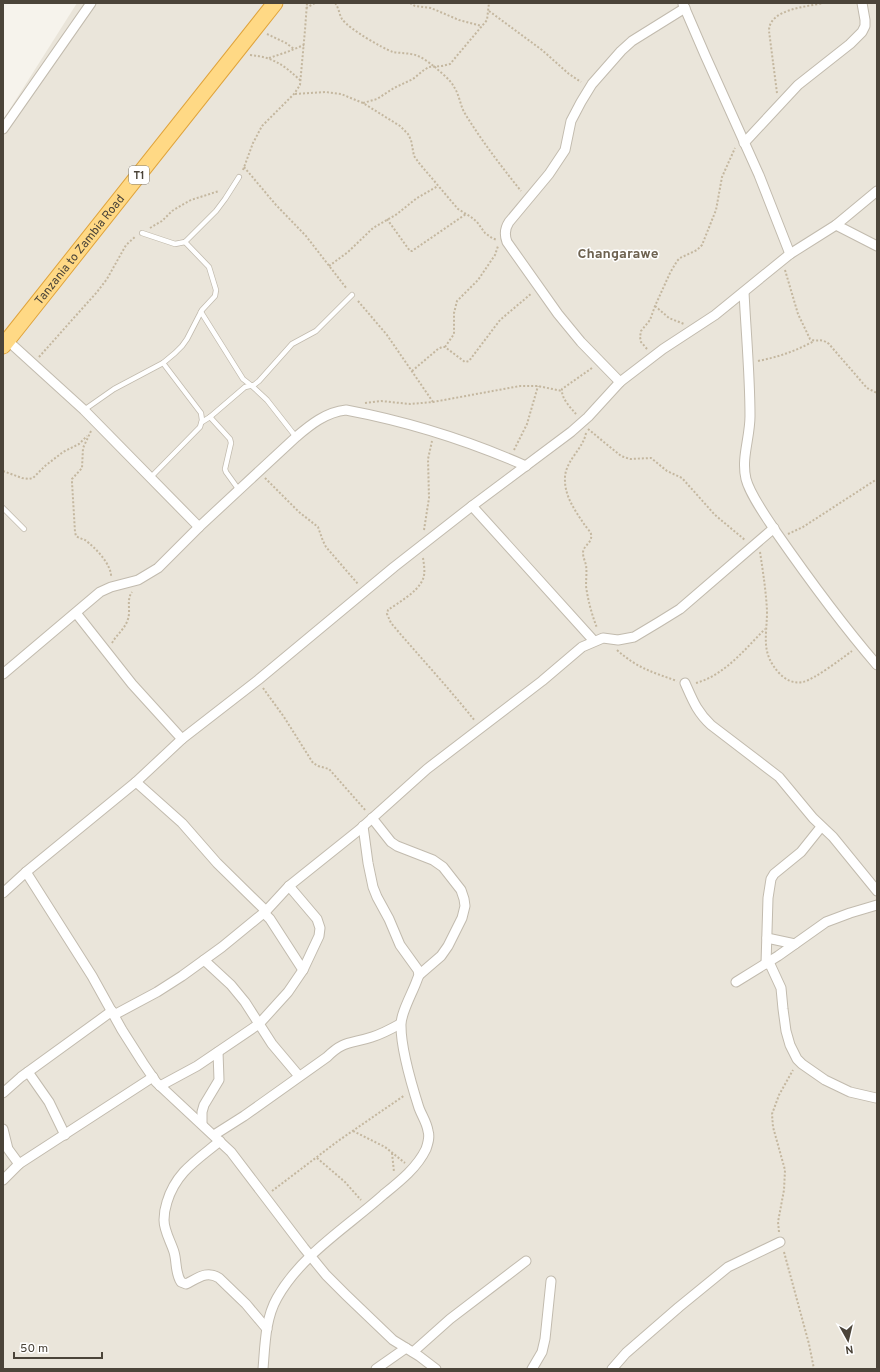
<svg xmlns="http://www.w3.org/2000/svg" width="880" height="1372" font-family="Overpass,sans-serif">
<rect width="100%" height="100%" fill="#f6f3ec"/>
<!-- residential -->
<path fill="#eae5da" d="M77 3H877V1369H3V120Z"/>
<g fill="none" stroke-linecap="round" stroke-linejoin="round">
<!-- service casing -->
<g stroke="#c2bbae" stroke-width="6">
<g id="service">
<path d="M142 233 175 244 185 242 216 211 225 199 239 177"/>
<path d="M201 312 243 379 252 386 267 400 296 437"/>
<path d="M84 410 114 389 163 363 175 353 182 346 187 339 202 310 215 296 216 290 209 267 185 242"/>
<path d="M210 417 230 439 231 443 225 469 226 472 239 490"/>
<path d="M202 422 210 417 245 387 254 385 259 381 292 344 316 331 352 295"/>
<path d="M150 478 200 427 202 420 201 413 163 363"/>
<path d="M3 508 24 529"/>
</g>
</g>
<!-- minor casing -->
<g stroke="#c2bbae" stroke-width="11">
<g id="minor">
<path d="M683 4 705 55 759 175 790 254"/>
<path d="M3 129 91 3"/>
<path d="M744 143 798 85 850 44 862 32 865 26V20L862 3"/>
<path d="M836 225 877 246"/>
<path d="M744 292C746 333 750 375 750 416 750 438 741 458 746 479 750 495 767 518 776 532 808 578 840 622 877 665"/>
<path d="M7 340 84 410 199 527"/>
<path d="M620 382 581 342 558 314 507 242C504 234 505 228 509 222L549 174 565 150 571 121 581 102 592 84 621 51 632 41 685 8"/>
<path d="M472 506 594 641"/>
<path d="M76 613 132 684 182 739"/>
<path d="M3 674 100 592 111 587 138 580 158 568 199 527 296 437C310 425 326 412 346 410 410 422 467 440 526 466"/>
<path d="M685 683C693 701 697 712 711 725L779 777 813 818 833 837 877 891"/>
<path d="M136 782 182 823 217 863 266 911"/>
<path d="M372 818 391 842 397 846 433 860 443 867 461 890 464 899 465 906 462 918 448 946 441 956 419 975"/>
<path d="M26 872 92 976 122 1030 143 1063 156 1082 231 1152 304 1248 326 1275 346 1295 393 1340 419 1356 436 1369"/>
<path d="M3 893 26 872 136 782 182 739 258 680 394 567 472 506 571 432 588 417 620 382 663 349 715 315 790 254 836 225 877 191"/>
<path d="M264 913 270 919 303 970"/>
<path d="M767 938 795 944"/>
<path d="M204 960 231 985 245 1002 272 1044 299 1076"/>
<path d="M769 962 781 988 783 1009 786 1031 790 1045 797 1059 802 1064 825 1080 850 1092 876 1098"/>
<path d="M766 964 768 898 771 879 774 874 801 852 821 827"/>
<path d="M736 982 778 956 826 922 850 913 877 905"/>
<path d="M114 1015 157 992 182 976 222 947 266 911 289 886 359 830 427 769 542 681 582 647 603 638 618 640 634 637 659 622 680 609 774 528"/>
<path d="M28 1072 49 1102 65 1135"/>
<path d="M160 1086 197 1066 259 1024 288 992 303 970 319 936 320 928 317 919 289 886"/>
<path d="M3 1093 21 1077 112 1011"/>
<path d="M202 1124V1112L204 1105 219 1080 218 1052"/>
<path d="M3 1129 8 1149 19 1164"/>
<path d="M214 1135 244 1116 327 1057C344 1040 351 1044 372 1037 382 1034 391 1029 400 1024"/>
<path d="M220 1141C197 1160 176 1172 167 1202 165 1208 164 1214 164 1220 164 1231 171 1242 174 1252 177 1262 175 1273 181 1282L186 1284C198 1278 207 1270 219 1278L246 1304 267 1329"/>
<path d="M3 1180 19 1164 153 1077"/>
<path d="M413 1352 450 1319 526 1261"/>
<path d="M263 1369C265 1346 265 1319 277 1298 301 1255 347 1227 383 1195 399 1182 417 1168 426 1149 428 1143 430 1137 428 1131 427 1123 422 1116 419 1108 412 1086 401 1049 401 1026 400 1014 413 992 417 980L419 975 418 970 400 945 389 919 377 897 373 887 368 863 363 826"/>
<path d="M376 1369 406 1348"/>
<path d="M532 1369 542 1352 545 1339 551 1281"/>
<path d="M612 1369 626 1353 679 1307 728 1267 780 1242"/>
</g>
</g>
<!-- trunk casing -->
<g stroke="#e0a43c" stroke-width="17">
<g id="trunk">
<path id="s1" d="M3 346 275 3"/>
</g>
</g>
<!-- path -->
<g stroke="#c4b79f" stroke-width="2" stroke-dasharray="2 2" stroke-linecap="butt">
<path d="M335 3C339 8 339 14 342 19 349 29 382 48 393 52 399 53 405 53 411 54 420 55 428 62 435 67 441 73 450 79 454 87 459 94 460 104 464 112 481 140 501 166 521 191"/>
<path d="M410 3 415 6 431 8 459 20 482 26"/>
<path d="M306 8 315 3"/>
<path d="M489 11 542 50 569 74 581 82"/>
<path d="M267 34 286 43 294 49"/>
<path d="M250 55C273 57 284 65 301 81"/>
<path d="M269 58 287 52 304 45"/>
<path d="M777 93 769 31C769 9 806 7 823 3"/>
<path d="M295 94 326 92 341 94 363 103 400 126 408 134 411 140 414 156 419 163 452 202 458 209 471 217 477 222 485 233 492 238 497 240"/>
<path d="M363 103 377 99 394 88 413 79 424 70 429 67 442 66 450 64 487 20 489 3"/>
<path d="M244 167 276 205 306 236 347 289"/>
<path d="M243 170 253 143 262 126 294 94 300 85 305 30 307 3"/>
<path d="M387 219 410 251H412L466 214"/>
<path d="M150 228 162 221 172 211 182 205 191 200 219 191"/>
<path d="M329 266 348 252 373 228 397 214 417 198 438 186"/>
<path d="M785 270 798 314 810 339C817 343 820 337 829 344L867 388 877 393"/>
<path d="M358 301 387 335 433 402"/>
<path d="M655 306 669 318 684 324"/>
<path d="M445 347 454 334V313L457 301 478 280 495 255 498 246"/>
<path d="M647 349 641 342 640 337 641 331 650 320 655 306 670 273 677 261 680 258 697 250 702 245 716 210 722 177 735 148"/>
<path d="M39 357 97 292 107 279 126 245 136 236"/>
<path d="M758 361C778 357 796 351 814 341"/>
<path d="M412 371 438 349 442 347H445L465 362 469 361 500 320 532 293"/>
<path d="M365 403 381 401 410 404 433 402 520 386H538L562 391"/>
<path d="M576 414C570 407 561 398 562 389L592 368"/>
<path d="M588 429 621 456 630 459 651 458 667 471 682 478 715 515 745 540"/>
<path d="M91 431 83 448 82 468 72 479V482L75 532 76 536C79 538 82 539 85 540 95 547 112 565 111 577"/>
<path d="M586 433C583 449 566 460 565 477 564 495 574 509 584 524 586 527 590 531 591 534 593 543 583 545 583 553 583 557 585 561 586 565 587 572 586 579 586 586 588 601 592 615 597 628"/>
<path d="M514 450 527 424 538 386"/>
<path d="M3 471 22 478 29 479 33 478 45 466 63 452 79 444 87 436"/>
<path d="M265 478 299 512 318 527 323 541 326 547 358 584"/>
<path d="M424 530 429 498 428 459 432 441"/>
<path d="M788 534 803 527 877 479"/>
<path d="M760 552C763 572 766 591 767 611 767 636 760 653 780 674 786 680 794 684 803 682 815 679 841 659 852 651"/>
<path d="M423 558C424 565 426 574 422 581 417 592 398 603 388 610L387 614 391 623C419 656 448 687 475 721"/>
<path d="M112 643C117 634 125 629 128 619 131 610 126 600 132 592"/>
<path d="M617 650C637 668 652 672 677 681"/>
<path d="M696 683C725 675 745 649 765 629"/>
<path d="M263 688 284 717 313 763 318 766 329 769 366 811"/>
<path d="M353 1131 385 1147 405 1163"/>
<path d="M392 1153 394 1172"/>
<path d="M317 1158 345 1182 361 1200"/>
<path d="M272 1191 338 1141 405 1095"/>
<path d="M779 1232 778 1222 784 1190 785 1170 773 1127 772 1114 779 1095 793 1070"/>
<path d="M784 1252 809 1344 814 1369"/>
</g>
<!-- service -->
<use href="#service" stroke="#fff" stroke-width="4.5"/>
<!-- minor -->
<use href="#minor" stroke="#fff" stroke-width="9"/>
<!-- trunk -->
<use href="#trunk" stroke="#ffd985" stroke-width="15"/>
</g>
<g text-anchor="middle" stroke-width="3" stroke-linejoin="round" paint-order="stroke">
<!-- shield labels -->
<rect fill="#fff" stroke="#817c74" stroke-width="1" x="129" y="166" width="20" height="18" rx="3"/>
<g font-size="11" font-weight="bold" fill="#4b4439">
<text x="139" y="179">T1</text>
</g>
<!-- street labels -->
<g font-size="12" fill="#4b4439" stroke="#fff">
<text dy="4" stroke="none"><textPath href="#s1" startOffset="123">Tanzania to Zambia Road</textPath></text>
</g>
<!-- quarter labels -->
<g font-size="14" font-weight="bold" fill="#6e6250" stroke="#fff">
<text x="618" y="258">Changarawe</text>
</g>
</g>
<!-- border -->
<rect width="880" height="1372" fill="none" stroke="#4b4439" stroke-width="8"/>
<!-- north arrow -->
<g transform="translate(848 1340) rotate(172)" stroke="#ffffff" stroke-width="3" paint-order="stroke">
<path d="M0-3L7 15L0 10L-7 15Z" fill="#4b4439"/>
<text y="-6" font-size="11" font-weight="bold" text-anchor="middle" fill="#4b4439">N</text>
</g>
<!-- scale -->
<path d="M14 1352v6h88v-6" fill="none" stroke="#4b4439" stroke-width="2"/>
<text x="20" y="1352" font-size="12" fill="#4b4439" stroke="#ffffff" stroke-width="3" paint-order="stroke">50 m</text>
</svg>
